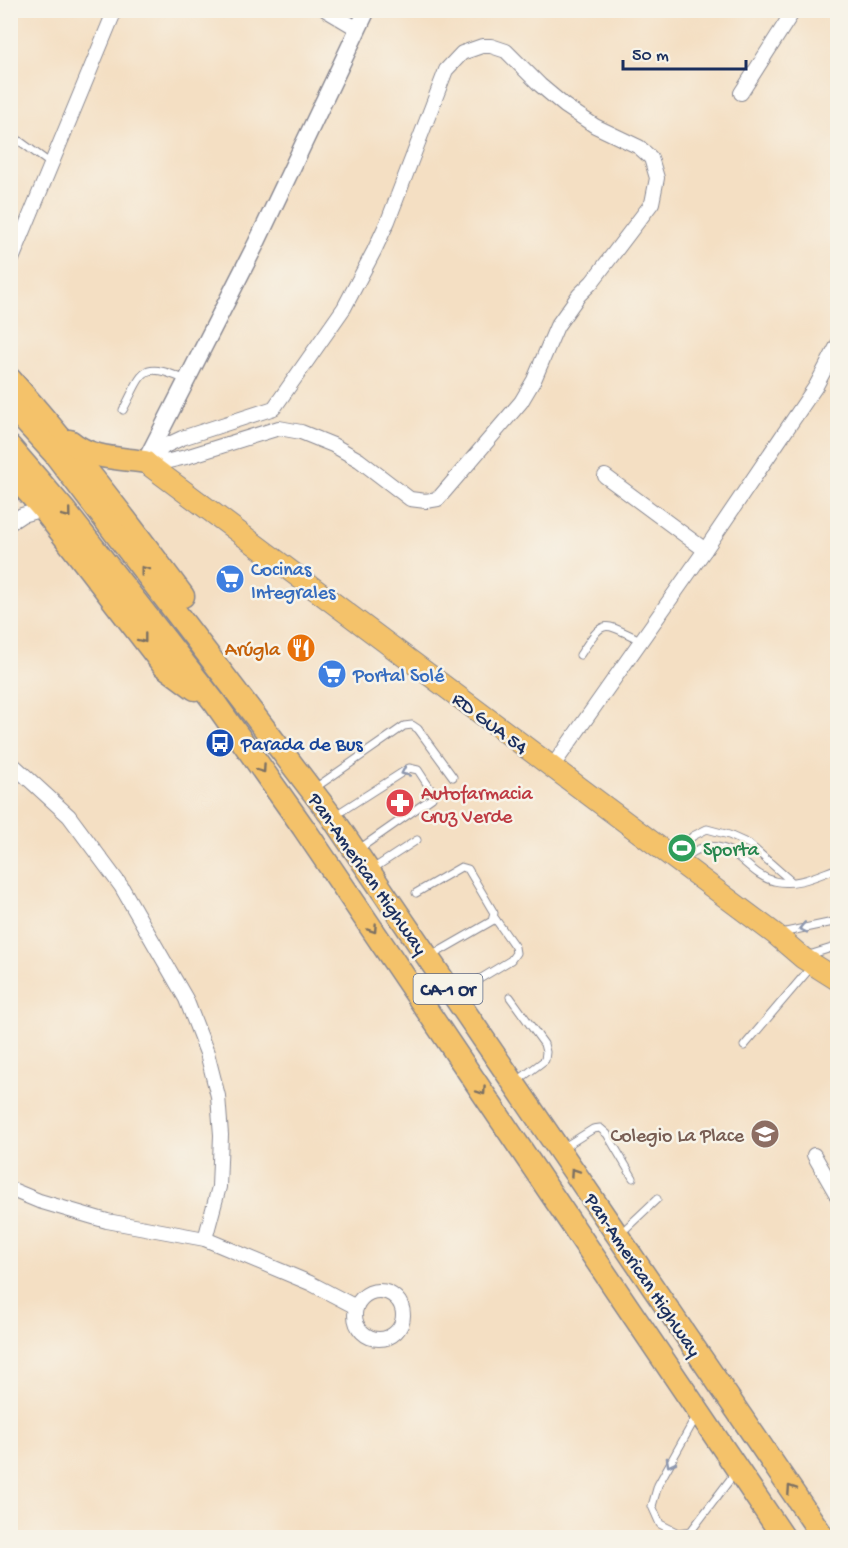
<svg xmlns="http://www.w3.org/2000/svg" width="848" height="1548" font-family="'Gochi Hand',sans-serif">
<rect width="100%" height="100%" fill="#f7f3e8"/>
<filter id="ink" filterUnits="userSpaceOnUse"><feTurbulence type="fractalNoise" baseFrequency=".0167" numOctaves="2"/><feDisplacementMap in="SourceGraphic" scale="12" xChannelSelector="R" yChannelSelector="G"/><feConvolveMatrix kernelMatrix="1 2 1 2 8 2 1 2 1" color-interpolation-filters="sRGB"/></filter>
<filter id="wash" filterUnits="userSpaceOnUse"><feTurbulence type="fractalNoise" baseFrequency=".008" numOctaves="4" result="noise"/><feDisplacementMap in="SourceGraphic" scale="24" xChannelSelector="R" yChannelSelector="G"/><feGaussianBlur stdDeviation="1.35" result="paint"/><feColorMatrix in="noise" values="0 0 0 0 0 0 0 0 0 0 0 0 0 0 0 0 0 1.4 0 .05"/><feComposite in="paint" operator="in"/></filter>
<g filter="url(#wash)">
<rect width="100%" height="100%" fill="#f4dfc3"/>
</g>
<g filter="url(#ink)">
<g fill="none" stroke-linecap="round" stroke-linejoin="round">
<!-- service casing -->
<g stroke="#888790" stroke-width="9">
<g id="service">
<path d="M10 134 51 164"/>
<path d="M123 410C144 371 140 360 186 380"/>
<path d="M580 655C604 619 601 621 640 640"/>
<path d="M315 788 404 726 412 725 418 729 453 777"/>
<path d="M334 816 409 768 418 770 433 793 432 798 359 849"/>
<path d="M674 855 693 836 707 829 729 835 749 844 792 882"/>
<path d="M683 861C689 854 696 849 706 847 736 842 748 875 774 881 796 887 818 875 838 868"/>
<path d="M371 870 417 840"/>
<path d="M416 893 461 867 468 869 494 913 492 921 431 956"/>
<path d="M781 933 838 921"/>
<path d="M809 955 838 946"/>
<path d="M478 980 511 960 516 953 515 947 494 917"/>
<path d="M510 997 544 1044 546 1052 545 1060 516 1082"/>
<path d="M744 1046 812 966"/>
<path d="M561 1149 593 1129 600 1128 607 1134 633 1178"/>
<path d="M620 1234 657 1199"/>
<path d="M696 1417 658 1485 652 1506 660 1524 678 1533 691 1531 735 1473"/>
</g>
</g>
<!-- minor casing -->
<g stroke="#888790" stroke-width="16">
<g id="minor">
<path d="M326 10 358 29"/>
<path d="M482 46H491L506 51 540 85 565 106 595 126 639 147 651 158 657 178 652 203 592 282 579 295 557 326 534 380 521 402 438 499 426 501 410 499 359 460 333 445 301 432 279 428 186 457 169 461 145 462 165 446 182 438 274 408 344 308 374 251 388 221 446 70 462 53Z"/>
<path d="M741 93 794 10"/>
<path d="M10 264 115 10"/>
<path d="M605 476 705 550"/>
<path d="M10 523 22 515 43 509"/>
<path d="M10 762 69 816 121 886 186 999 207 1053 218 1096 221 1135 219 1187 205 1239"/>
<path d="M552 767 705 550 816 386 838 344"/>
<path d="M814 1155 838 1197"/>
<path d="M10 1189 39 1201 107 1221 205 1239 310 1283 356 1307"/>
<circle cx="379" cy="1315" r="24"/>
</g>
</g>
<!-- tertiary casing -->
<g stroke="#888790" stroke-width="19">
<path id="tertiary" d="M145 462 256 244 367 10"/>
</g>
<!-- primary casing -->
<g stroke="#888790" stroke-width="23">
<path id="primary" d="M145 462 775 934 803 958 838 980"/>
</g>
<!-- trunk casing -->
<g stroke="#888790" stroke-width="25">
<g id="trunk">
<path d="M10 379C72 448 128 522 183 596"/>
<path d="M10 405 54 453 332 817 824 1538"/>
<path d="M70 441C91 459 119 458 145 462"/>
<path d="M10 447 65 511 215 703 303 827 784 1538"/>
<path d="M10 472 43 509 164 666 195 689"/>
</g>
</g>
<!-- service -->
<use href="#service" stroke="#fff" stroke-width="7"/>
<!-- minor -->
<use href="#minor" stroke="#fff" stroke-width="14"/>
<!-- tertiary -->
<use href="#tertiary" stroke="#fff" stroke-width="16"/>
<!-- primary -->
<use href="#primary" stroke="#f4c26a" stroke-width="21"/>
<!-- trunk -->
<use href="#trunk" stroke="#f4c26a" stroke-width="22"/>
</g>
<!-- one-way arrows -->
<defs><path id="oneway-chevron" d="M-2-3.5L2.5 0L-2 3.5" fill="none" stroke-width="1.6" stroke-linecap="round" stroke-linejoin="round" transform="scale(1.5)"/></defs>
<g stroke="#7d7163">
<use href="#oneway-chevron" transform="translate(67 514) rotate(51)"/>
<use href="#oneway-chevron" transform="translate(144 570) rotate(-128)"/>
<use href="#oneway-chevron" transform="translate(143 639) rotate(52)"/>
<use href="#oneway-chevron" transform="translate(262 769) rotate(55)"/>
<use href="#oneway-chevron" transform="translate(373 929) rotate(56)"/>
<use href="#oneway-chevron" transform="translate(482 1091) rotate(56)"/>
<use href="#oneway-chevron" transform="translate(574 1172) rotate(-124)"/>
<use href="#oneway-chevron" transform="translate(791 1489) rotate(-124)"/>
</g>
<g stroke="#8d97ae">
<use href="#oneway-chevron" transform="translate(405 772) rotate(155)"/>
<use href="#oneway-chevron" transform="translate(803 928) rotate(168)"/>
<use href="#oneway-chevron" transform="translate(670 1463) rotate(119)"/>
</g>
</g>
<!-- icons -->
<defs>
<g id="supermarket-disc" transform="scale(1.5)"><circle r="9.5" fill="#3f7fe0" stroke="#f7f3e8"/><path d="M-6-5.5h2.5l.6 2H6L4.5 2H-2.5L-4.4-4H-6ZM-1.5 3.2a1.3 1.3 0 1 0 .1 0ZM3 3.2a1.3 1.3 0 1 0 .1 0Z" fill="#fff"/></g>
<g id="restaurant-disc" transform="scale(1.5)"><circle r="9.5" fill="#e8710a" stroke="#f7f3e8"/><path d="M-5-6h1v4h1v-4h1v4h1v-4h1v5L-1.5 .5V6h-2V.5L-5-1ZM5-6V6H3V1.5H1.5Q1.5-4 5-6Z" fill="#fff"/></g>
<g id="bus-disc" transform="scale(1.5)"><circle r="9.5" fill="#1a4fb4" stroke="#f7f3e8"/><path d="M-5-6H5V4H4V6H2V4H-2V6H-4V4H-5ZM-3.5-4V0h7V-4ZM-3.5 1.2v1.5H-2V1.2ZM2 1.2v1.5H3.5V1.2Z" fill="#fff"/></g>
<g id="pharmacy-disc" transform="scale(1.5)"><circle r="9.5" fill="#e0444e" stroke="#f7f3e8"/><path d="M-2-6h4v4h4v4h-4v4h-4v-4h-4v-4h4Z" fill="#fff"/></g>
<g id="stadium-disc" transform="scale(1.5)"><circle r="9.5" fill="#2e9e5b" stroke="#f7f3e8"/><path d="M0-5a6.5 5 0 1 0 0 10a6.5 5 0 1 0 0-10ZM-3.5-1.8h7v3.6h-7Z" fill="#fff"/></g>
<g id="school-disc" transform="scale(1.5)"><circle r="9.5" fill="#8d6e63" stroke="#f7f3e8"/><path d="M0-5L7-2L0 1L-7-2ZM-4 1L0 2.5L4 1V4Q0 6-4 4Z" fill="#fff"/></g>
</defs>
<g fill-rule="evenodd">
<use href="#supermarket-disc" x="230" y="579"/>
<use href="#restaurant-disc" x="301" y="648"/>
<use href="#supermarket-disc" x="332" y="674"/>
<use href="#bus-disc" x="220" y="743"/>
<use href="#pharmacy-disc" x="400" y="803"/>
<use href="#stadium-disc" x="682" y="848"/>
<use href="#school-disc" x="765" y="1134"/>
</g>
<g text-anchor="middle" stroke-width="5" stroke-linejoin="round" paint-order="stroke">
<!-- shield labels -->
<rect fill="#f7f3e8" stroke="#5d6a87" stroke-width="1.5" x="413.5" y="974" width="69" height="30" rx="4.5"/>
<g font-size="18" font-weight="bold" fill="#1b2f5e">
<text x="448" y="995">CA-1 Or</text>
</g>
<!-- shop labels -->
<g font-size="20" fill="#366cbe" stroke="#f7f3e8" text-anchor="start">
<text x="251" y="575">Cocinas<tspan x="251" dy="23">Integrales</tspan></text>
<text x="353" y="681">Portal Solé</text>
</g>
<!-- food labels -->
<g font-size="20" fill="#c56008" stroke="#f7f3e8" text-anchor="end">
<text x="280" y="655">Arúgla</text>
</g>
<!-- street labels -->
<g font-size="20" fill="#1b2f5e" stroke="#f7f3e8">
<text transform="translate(491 722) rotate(37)" y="7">RD GUA 54</text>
<text transform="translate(369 873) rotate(55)" y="7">Pan-American Highway</text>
<text transform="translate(644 1274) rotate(56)" y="7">Pan-American Highway</text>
</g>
<!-- transit labels -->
<g font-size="20" fill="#164399" stroke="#f7f3e8" text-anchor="start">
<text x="241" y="750">Parada de Bus</text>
</g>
<!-- health labels -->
<g font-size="20" fill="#be3a42" stroke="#f7f3e8" text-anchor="start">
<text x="421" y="799">Autofarmacia<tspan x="421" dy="23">Cruz Verde</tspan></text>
</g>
<!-- leisure labels -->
<g font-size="20" fill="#27864d" stroke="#f7f3e8" text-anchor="start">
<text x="703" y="855">Sporta</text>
</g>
<!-- education labels -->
<g font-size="20" fill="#785e54" stroke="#f7f3e8" text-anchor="end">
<text x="744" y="1141">Colegio La Place</text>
</g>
</g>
<!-- margin -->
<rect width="848" height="1548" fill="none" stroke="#f7f3e8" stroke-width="36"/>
<!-- scale -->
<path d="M623 60v9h123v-9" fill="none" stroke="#1b2f5e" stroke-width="3"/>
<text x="632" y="60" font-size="18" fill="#1b2f5e" stroke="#f7f3e8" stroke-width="4.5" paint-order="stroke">50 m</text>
</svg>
